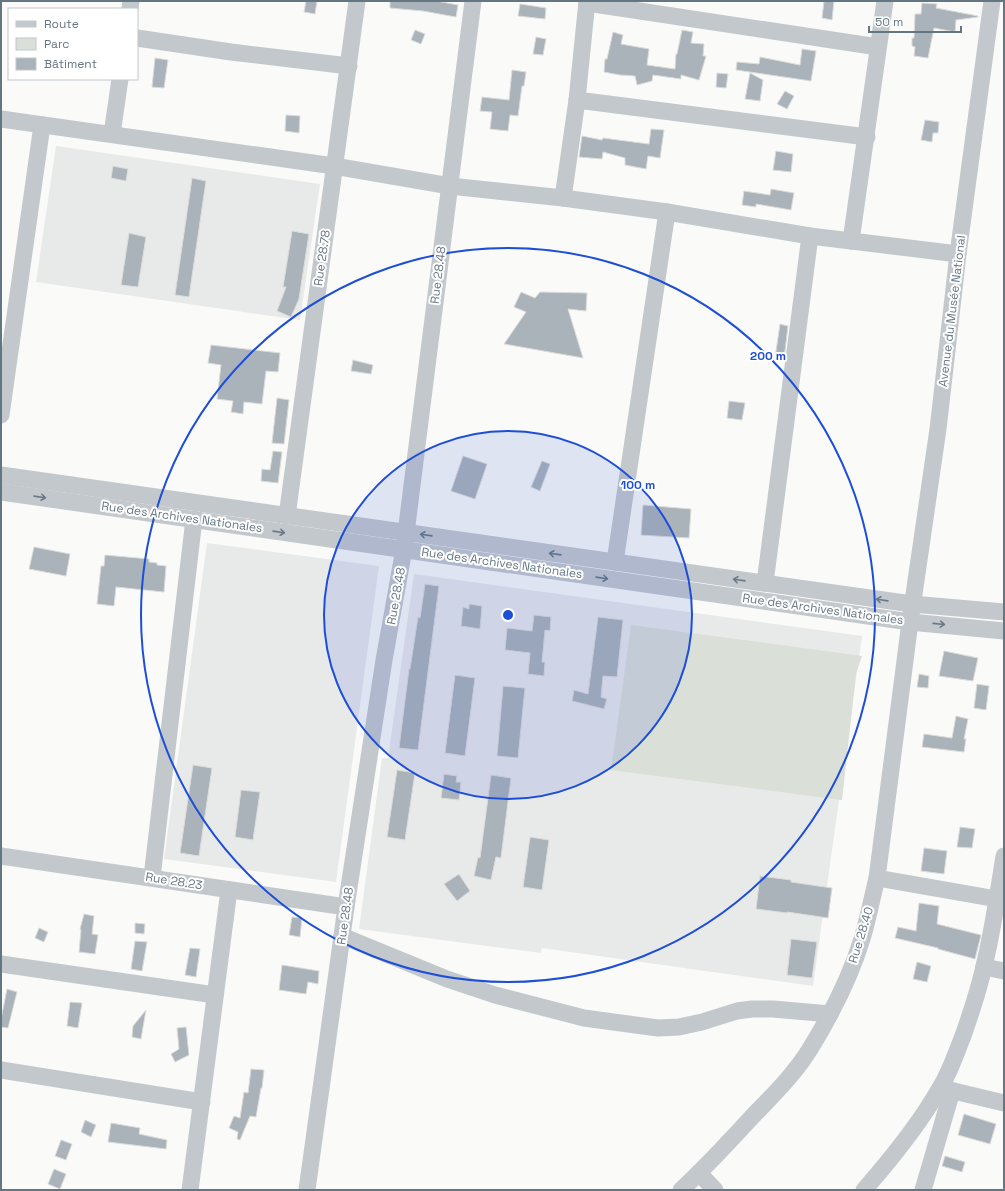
<svg xmlns="http://www.w3.org/2000/svg" width="1005" height="1191" font-family="'Space Grotesk',sans-serif">
<rect width="100%" height="100%" fill="#fafaf8"/>
<!-- built -->
<g fill="#e8e9e9">
<path d="M56 146 320 184 300 320 36 282Z"/>
<path d="M207 543 379 566 336 882 164 859Z"/>
<path d="M414 574 862 636 813 986 542 948 541 953 359 929 382 758H388Z"/>
</g>
<!-- park -->
<path fill="#dadfd7" d="M631 625 862 656 856 674 842 800 611 770Z"/>
<!-- building -->
<g fill="#aab3b9" stroke="#dcdcda">
<path d="M306 1H317L315 14 304 12Z"/>
<path d="M390 1H436L458 5 456 17 423 11 390 8Z"/>
<path d="M824 1H834L832 20 822 18Z"/>
<path d="M922 3 937 4 936 8 978 16V17L956 20 955 32 934 28 928 58 914 56 915 47 912 46V38H914L915 14H921Z"/>
<path d="M520 4 546 8 545 19 518 16Z"/>
<path d="M415 30 425 34 421 44 411 40Z"/>
<path d="M682 30 693 32 691 43 704 44 703 56H706L699 80 681 75V79L653 75 652 81 637 85 635 76 620 75 604 72 605 59H607L613 32 623 35 621 44 649 49 647 65 675 69 676 54H677Z"/>
<path d="M536 37 546 39 543 55 533 54Z"/>
<path d="M802 49 816 51 811 81 736 70 737 62 759 64 760 57 800 65Z"/>
<path d="M155 58 168 60 164 88 152 87Z"/>
<path d="M512 70 526 72 524 86H522L518 116 510 115 508 131 490 129 492 112 480 111 482 97 509 100Z"/>
<path d="M717 73 728 74 726 88 716 87Z"/>
<path d="M750 73 763 80 760 101 745 99Z"/>
<path d="M785 91 794 96 787 109 777 104Z"/>
<path d="M286 115 300 116 299 133 285 131Z"/>
<path d="M925 120 939 122 938 133H933L932 142 921 140Z"/>
<path d="M651 129 664 130 660 158 648 156 646 169 625 165V158L603 152 602 159 579 157 582 136 602 140 603 138 649 144Z"/>
<path d="M776 151 793 154 791 172 773 170Z"/>
<path d="M113 166 128 169 126 181 111 178Z"/>
<path d="M192 178 206 181 189 297 175 295Z"/>
<path d="M771 189 794 193 791 210 756 204V207L742 205 744 191 770 195Z"/>
<path d="M292 231 309 234 299 299 291 317 277 311 286 287H283Z"/>
<path d="M129 233 146 237 138 287 121 285Z"/>
<path d="M521 292 535 298 540 292 587 293 586 311 568 309 583 358 504 344 526 312 514 307Z"/>
<path d="M780 324 788 326 784 359 775 358Z"/>
<path d="M211 345 280 353 278 372 266 371 262 404 244 402 243 414 231 412 233 401 217 399 221 365 208 363Z"/>
<path d="M353 360 373 365 371 374 351 371Z"/>
<path d="M277 398 289 400 284 444 272 443Z"/>
<path d="M729 401 745 403 742 420 727 418Z"/>
<path d="M273 451 282 452 278 483 261 481 262 469 270 470Z"/>
<path d="M463 456 487 464 475 499 451 491Z"/>
<path d="M542 461 550 464 540 491 531 487Z"/>
<path d="M643 505 691 509 689 538 641 535Z"/>
<path d="M34 547 70 554 66 576 29 569Z"/>
<path d="M105 555 149 559V562L157 563V565L166 566 164 592 116 587 114 606 97 604 101 566H104Z"/>
<path d="M425 584 439 586 418 750 399 748 409 669H410L418 617 420 618Z"/>
<path d="M469 604 482 606 480 629 461 626 463 607 469 609Z"/>
<path d="M534 615 551 617 550 631 545 630 542 662H545L544 676 528 674 530 653 505 650 507 628 532 631Z"/>
<path d="M598 617 623 620 617 677 603 676 601 697 607 699 604 709 572 701 574 690 588 694Z"/>
<path d="M944 651 978 658 973 681 939 676Z"/>
<path d="M919 674 929 676 928 688 917 687Z"/>
<path d="M455 675 475 678 465 756 445 753Z"/>
<path d="M977 684 989 686 986 710 974 708Z"/>
<path d="M503 686 525 688 518 758 497 756Z"/>
<path d="M956 716 968 719 964 739H966L964 752 922 747 924 734 952 738Z"/>
<path d="M193 765 212 768 199 856 180 853Z"/>
<path d="M397 770 415 773 405 840 387 837Z"/>
<path d="M444 774 457 776 456 782H461L459 800 441 798Z"/>
<path d="M491 775 511 778 501 858 496 857 491 880 474 876 478 857 480 858Z"/>
<path d="M241 790 260 792 253 840 235 837Z"/>
<path d="M960 827 975 829 972 848 957 847Z"/>
<path d="M530 837 549 840 542 890 523 887Z"/>
<path d="M924 848 947 851 944 874 921 871Z"/>
<path d="M459 874 470 891 457 901 444 884Z"/>
<path d="M760 876 791 880V882L832 888 828 918 787 912V913L756 909Z"/>
<path d="M919 903 939 906 937 924 981 935 975 959 938 949V948L895 938 898 927 916 931Z"/>
<path d="M84 914 94 916 92 934 98 935 95 954 79 952 81 930 80 929Z"/>
<path d="M292 917 302 918 300 937 289 935Z"/>
<path d="M135 923 145 924 144 934 135 933Z"/>
<path d="M39 928 48 932 44 942 35 938Z"/>
<path d="M791 939 817 942 812 978 787 975Z"/>
<path d="M135 941 147 942 142 971 131 969Z"/>
<path d="M190 948 200 949 196 977 185 975Z"/>
<path d="M917 962 931 966 927 982 913 979Z"/>
<path d="M282 965 319 971 318 984 308 982 306 994 279 990Z"/>
<path d="M7 989 17 992 8 1028 1 1027V1019Z"/>
<path d="M70 1002 82 1003 78 1028 67 1026Z"/>
<path d="M146 1010 141 1039 132 1037 133 1026Z"/>
<path d="M186 1027 189 1055 175 1062 171 1054 179 1049 177 1028Z"/>
<path d="M251 1069 264 1070 262 1088H261L256 1117 250 1116 240 1140 237 1139 238 1132 229 1128 234 1116 240 1118 244 1092 248 1093Z"/>
<path d="M964 1114 996 1124 990 1144 958 1135Z"/>
<path d="M85 1120 96 1125 91 1137 81 1132Z"/>
<path d="M111 1123 140 1128 139 1134 167 1140 166 1149 108 1142Z"/>
<path d="M61 1140 72 1144 66 1160 55 1156Z"/>
<path d="M945 1156 965 1162 962 1172 942 1166Z"/>
<path d="M54 1169 66 1174 60 1189 48 1184Z"/>
</g>
<g fill="none" stroke-linecap="round" stroke-linejoin="round">
<!-- minor -->
<g stroke="#c3c8cc" stroke-width="17">
<path d="M587 3 878 47"/>
<path d="M130 9 131 1"/>
<path d="M137 38 231 52 349 66"/>
<path d="M577 100 867 137"/>
<path d="M1 119 334 166 450 186 563 198 667 212 810 236 958 254"/>
<path d="M112 134 120 79"/>
<path d="M563 198 577 100 587 1"/>
<path d="M851 241 885 1"/>
<path d="M1 415 42 125"/>
<path d="M1 475 912 604 1004 612"/>
<path d="M1 492 910 622 1004 631"/>
<path d="M287 516 357 1"/>
<path d="M615 562 667 212"/>
<path d="M765 583 810 236"/>
<path d="M1 856 346 907"/>
<path d="M152 877 194 519"/>
<path d="M877 878 997 899"/>
<path d="M342 936 447 979 495 995 584 1018 658 1028 679 1027 702 1022 737 1011 752 1009H773L830 1014"/>
<path d="M1 964 215 995"/>
<path d="M984 967 1004 971"/>
<path d="M1 1070 202 1102"/>
<path d="M941 1088 1004 1103"/>
<path d="M699 1173 715 1190"/>
<path d="M190 1190 229 890"/>
<path d="M307 1190 346 907 384 660 404 549 473 1"/>
<path d="M681 1190C705 1168 728 1143 751 1118 771 1097 794 1075 810 1049 831 1015 850 978 862 939 868 919 872 898 877 878L910 622 938 429 958 254 992 1"/>
<path d="M864 1190C892 1158 919 1125 940 1088 950 1072 956 1053 963 1036 971 1013 979 990 984 966 993 930 998 893 1004 856"/>
<path d="M923 1190 952 1091"/>
</g>
</g>
<!-- one-way arrows -->
<defs><path id="oneway-shaft" d="M-6 0H5M1.5-3L5.5 0L1.5 3" fill="none" stroke-width="1.6" stroke-linecap="round" stroke-linejoin="round"/></defs>
<g stroke="#6a7a87">
<use href="#oneway-shaft" transform="translate(40 497) rotate(8)"/>
<use href="#oneway-shaft" transform="translate(279 532) rotate(8)"/>
<use href="#oneway-shaft" transform="translate(426 535) rotate(-172)"/>
<use href="#oneway-shaft" transform="translate(555 554) rotate(-172)"/>
<use href="#oneway-shaft" transform="translate(602 578) rotate(8)"/>
<use href="#oneway-shaft" transform="translate(739 580) rotate(-172)"/>
<use href="#oneway-shaft" transform="translate(882 600) rotate(-172)"/>
<use href="#oneway-shaft" transform="translate(939 624) rotate(6)"/>
</g>
<!-- distance rings -->
<circle cx="508" cy="615" r="184" fill="#1d4ed8" fill-opacity=".12"/>
<g fill="none" stroke="#1d4ed8" stroke-width="2">
<circle cx="508" cy="615" r="184"/>
<circle cx="508" cy="615" r="367"/>
</g>
<g text-anchor="middle" stroke-width="4" stroke-linejoin="round" paint-order="stroke">
<!-- street labels -->
<g font-size="12" fill="#657683" stroke="#fff">
<text transform="translate(322 258) rotate(-82)" y="4">Rue 28.78</text>
<text transform="translate(438 275) rotate(-83)" y="4">Rue 28.48</text>
<text transform="translate(952 311) rotate(-83)" y="4">Avenue du Musée National</text>
<text transform="translate(182 517) rotate(8)" y="4">Rue des Archives Nationales</text>
<text transform="translate(502 563) rotate(8)" y="4">Rue des Archives Nationales</text>
<text transform="translate(396 596) rotate(-80)" y="4">Rue 28.48</text>
<text transform="translate(823 609) rotate(8)" y="4">Rue des Archives Nationales</text>
<text transform="translate(174 881) rotate(9)" y="4">Rue 28.23</text>
<text transform="translate(345 916) rotate(-82)" y="4">Rue 28.48</text>
<text transform="translate(861 935) rotate(-73)" y="4">Rue 28.40</text>
</g>
</g>
<circle cx="508" cy="615" r="6" fill="#1d4ed8" stroke="#fff" stroke-width="2"/>
<g font-size="12" text-anchor="middle" font-weight="bold" fill="#1d4ed8" stroke="#fff" stroke-width="4" stroke-linejoin="round" paint-order="stroke">
<text x="768" y="360">200 m</text>
<text x="638" y="489">100 m</text>
</g>
<!-- border -->
<rect width="1005" height="1191" fill="none" stroke="#657683" stroke-width="4"/>
<!-- legend -->
<rect x="8" y="8" width="130" height="72" fill="#ffffff" stroke="#c1c8cd"/>
<rect x="16" y="21" width="20" height="6" fill="#c3c8cc" stroke="#c1c8cd"/>
<text x="44" y="28" font-size="12" fill="#657683">Route</text>
<rect x="16" y="38" width="20" height="12" fill="#dadfd7" stroke="#c1c8cd"/>
<text x="44" y="48" font-size="12" fill="#657683">Parc</text>
<rect x="16" y="58" width="20" height="12" fill="#aab3b9" stroke="#c1c8cd"/>
<text x="44" y="68" font-size="12" fill="#657683">Bâtiment</text>
<!-- scale -->
<path d="M869 26v6h92v-6" fill="none" stroke="#657683" stroke-width="2"/>
<text x="875" y="26" font-size="12" fill="#657683" stroke="#ffffff" stroke-width="3" paint-order="stroke">50 m</text>
</svg>
